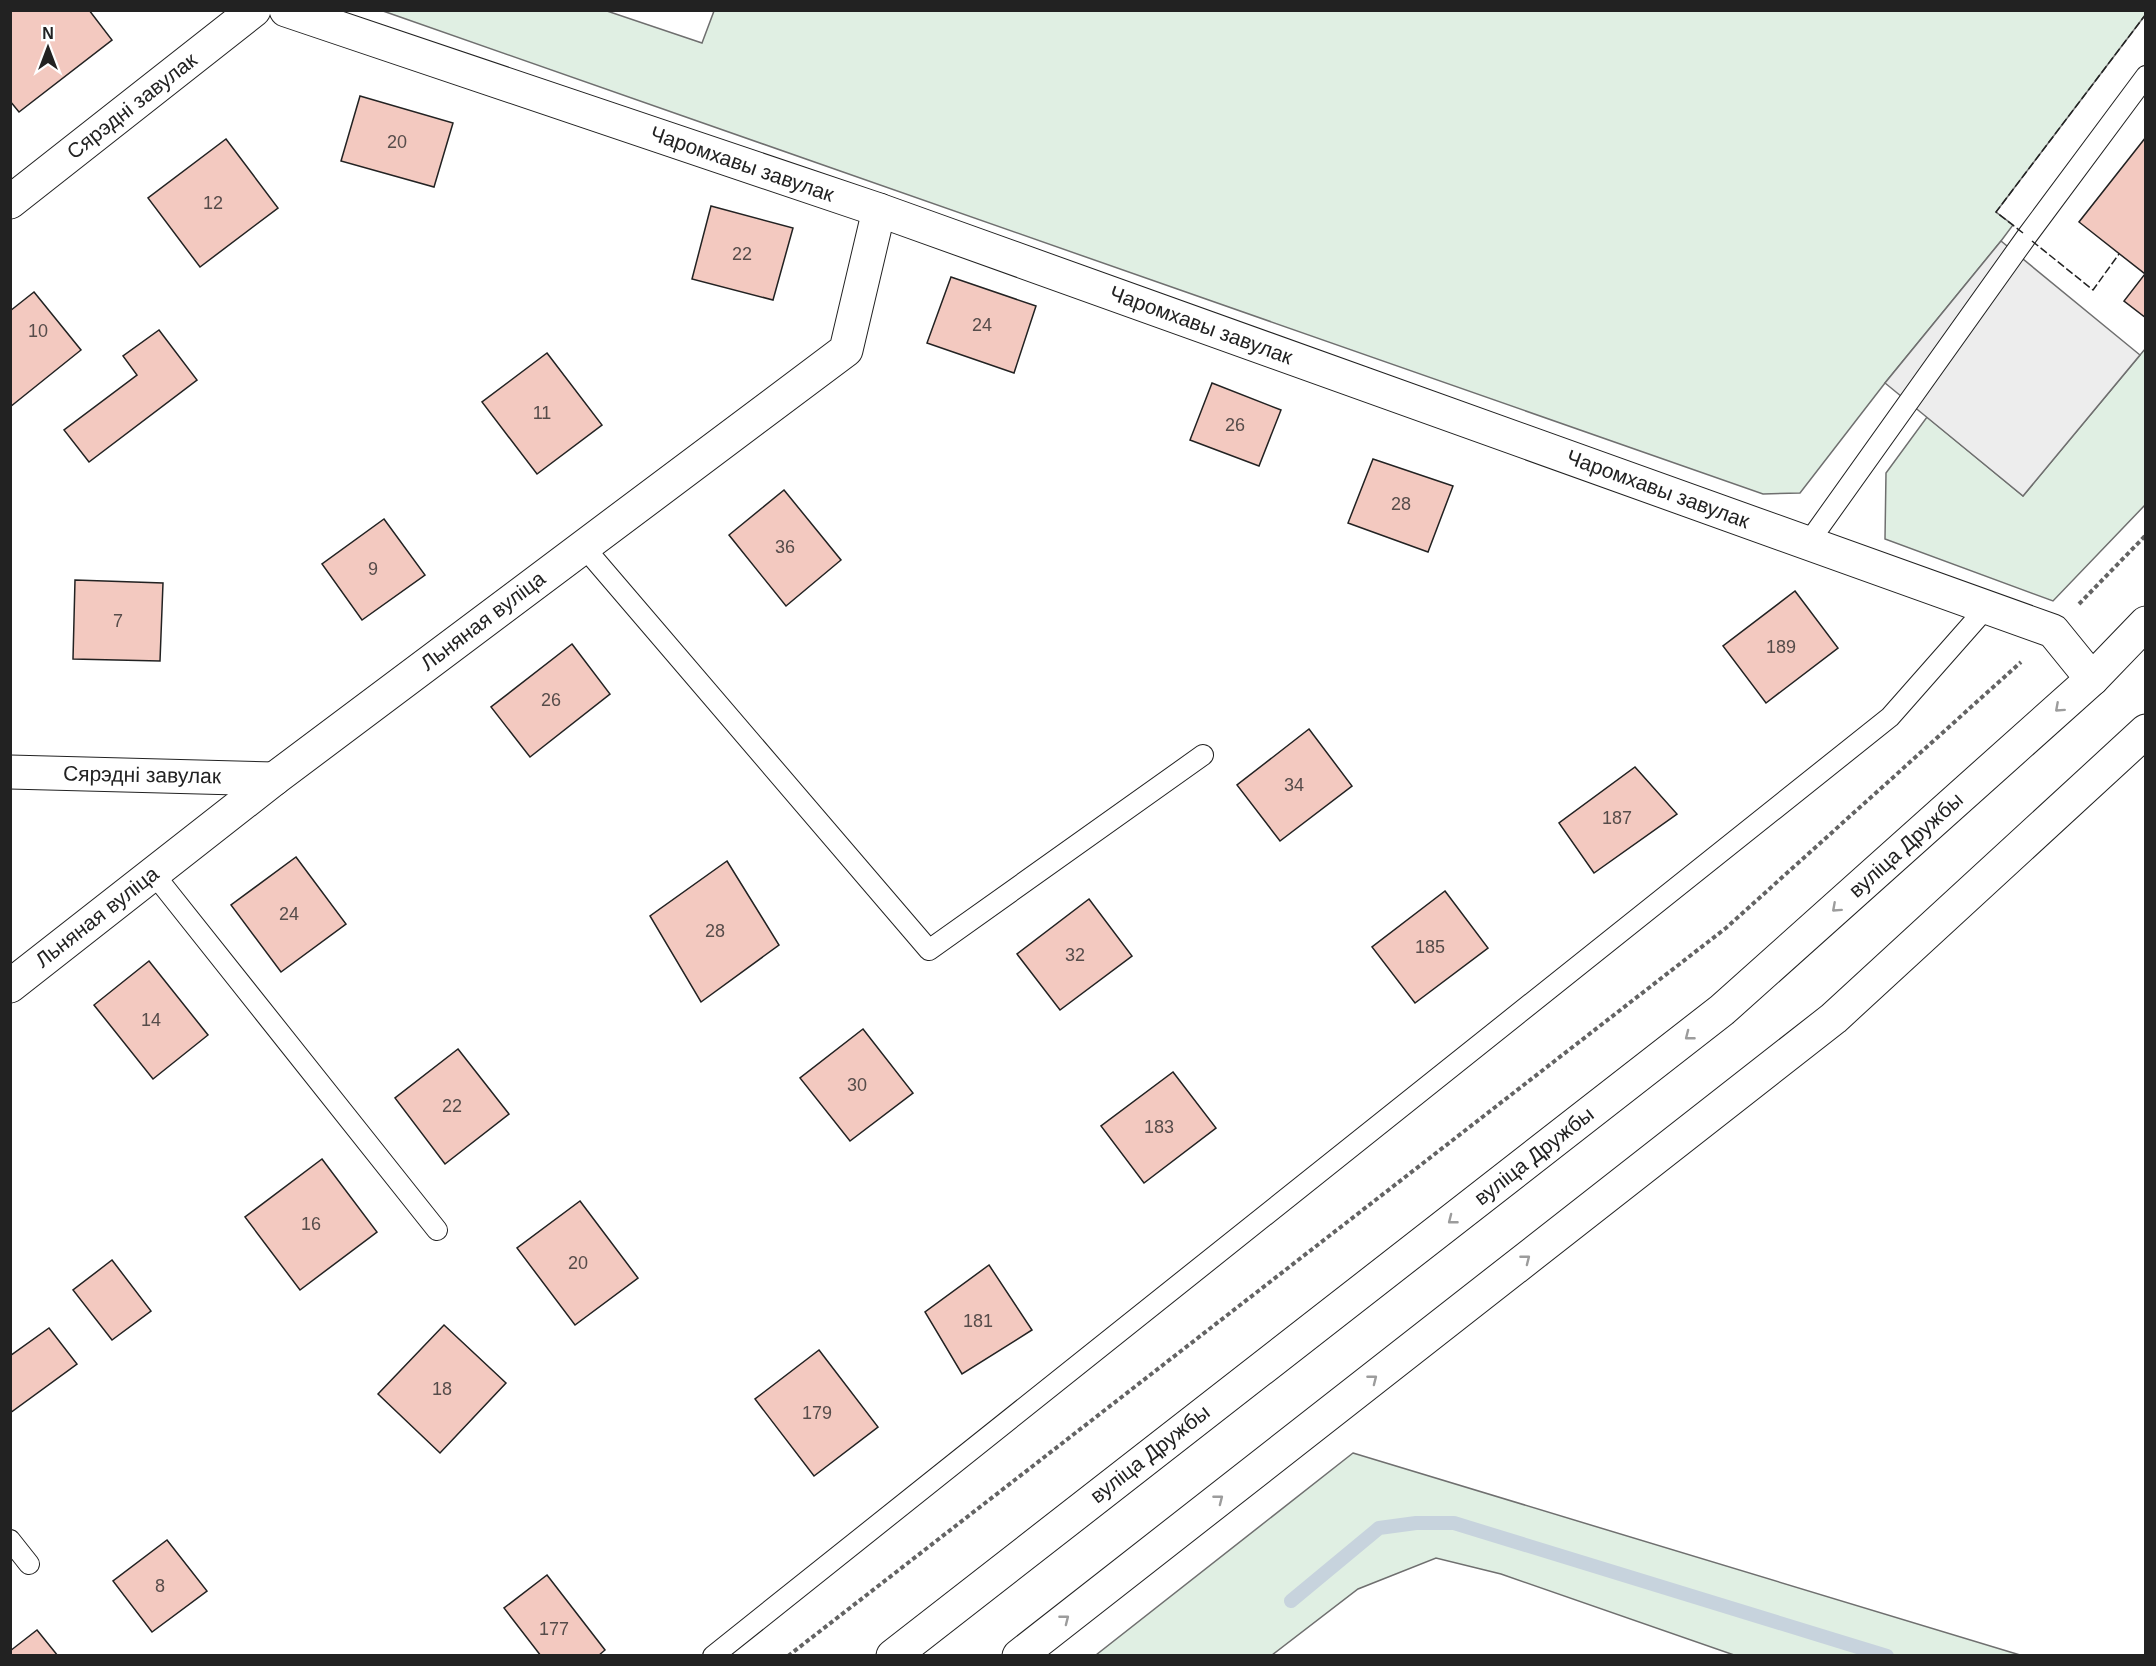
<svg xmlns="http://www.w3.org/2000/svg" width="2156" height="1666" font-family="Arial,sans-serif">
<rect width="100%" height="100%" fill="#fff"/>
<!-- green -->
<g fill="#e0efe3" stroke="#6f6f6f" stroke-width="1.5">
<path d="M714 11 2145 10 2146 14 1996 212 2013 225 2001 241 1885 383 1800 493 1763 494 383 11H607L702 43Z"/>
<path d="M2145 349V505L2053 601 1885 539 1886 473 1927 417 2023 496Z"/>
<path d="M1353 1453 2020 1655H1734L1501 1574 1436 1558 1358 1589 1272 1655H1096Z"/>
</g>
<!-- parking -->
<path fill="#ededed" stroke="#6f6f6f" stroke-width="1.5" d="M2001 241 2140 355 2023 496 1885 383Z"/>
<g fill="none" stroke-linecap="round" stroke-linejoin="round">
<!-- stream -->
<path stroke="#c7d3dd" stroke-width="14" d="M1291 1601 1379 1528 1416 1523H1454L1887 1656"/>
</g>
<!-- building -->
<g fill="#f3c9c0" stroke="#222" stroke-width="1.5">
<path d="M10 10H89L112 40 19 112 10 101Z"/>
<path d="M360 96 453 123 434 187 341 161Z"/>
<path d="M2146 137V318L2124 301 2145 274 2079 222Z"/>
<path d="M226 139 278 208 200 267 148 198Z"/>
<path d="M711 206 793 228 773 300 692 279Z"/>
<path d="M951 277 1036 306 1014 373 927 343Z"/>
<path d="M34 292 81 350 10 407V311Z"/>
<path d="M159 330 197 380 89 462 64 430 137 375 123 356Z"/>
<path d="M547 353 602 425 537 474 482 402Z"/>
<path d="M1212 383 1281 410 1259 466 1190 440Z"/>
<path d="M1373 459 1453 486 1428 552 1348 523Z"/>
<path d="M784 490 841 560 786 606 729 535Z"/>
<path d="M384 519 425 575 362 620 322 564Z"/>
<path d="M75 580 163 583 160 661 73 659Z"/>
<path d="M1795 591 1838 648 1766 703 1723 646Z"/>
<path d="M572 644 610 694 530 757 491 707Z"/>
<path d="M1309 729 1352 786 1280 841 1237 785Z"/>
<path d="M1635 767 1677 814 1594 873 1559 823Z"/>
<path d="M296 857 346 924 281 972 231 905Z"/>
<path d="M727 861 779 945 701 1002 650 916Z"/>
<path d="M1445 891 1488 948 1415 1003 1372 947Z"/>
<path d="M1089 899 1132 956 1060 1010 1017 954Z"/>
<path d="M149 961 208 1035 153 1079 94 1005Z"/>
<path d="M863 1029 913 1093 850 1141 800 1078Z"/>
<path d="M458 1049 509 1114 445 1164 395 1098Z"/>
<path d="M1173 1072 1216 1128 1144 1183 1101 1126Z"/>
<path d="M322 1159 377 1232 300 1290 245 1217Z"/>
<path d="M580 1201 638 1278 575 1325 517 1248Z"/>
<path d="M112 1260 151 1311 112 1340 73 1290Z"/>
<path d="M989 1265 1032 1330 962 1374 925 1312Z"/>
<path d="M444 1325 506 1383 440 1453 378 1394Z"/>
<path d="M49 1328 77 1364 10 1413V1356Z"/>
<path d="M819 1350 878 1427 814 1476 755 1399Z"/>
<path d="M167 1540 207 1591 152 1632 113 1581Z"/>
<path d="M547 1575 605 1650 598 1656H541L504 1608Z"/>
<path d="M37 1630 58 1656H10V1651Z"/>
</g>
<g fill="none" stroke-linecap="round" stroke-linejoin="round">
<!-- lane casing -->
<g stroke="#222" stroke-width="22">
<g id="lane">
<path d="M1808 543 2027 236 2146 76"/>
<path d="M583 546 929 950 1203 755"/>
<path d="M153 873 437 1230"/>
<path d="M10 1540 29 1564"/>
<path d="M713 1656 1890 717 1987 607"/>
</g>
</g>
<!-- street casing -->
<g stroke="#222" stroke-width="35">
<g id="street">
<path d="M286 10 879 210 2053 631 2092 679"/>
<path d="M10 202 254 10"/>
<path d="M10 772 274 779"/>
<path d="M10 986 274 779 846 350 879 210"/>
</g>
</g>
<!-- primary casing -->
<g stroke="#222" stroke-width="35">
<g id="primary">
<path d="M893 1656 1722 1010 2092 679 2146 623"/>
<path d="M1019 1656 1834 1018 2146 731"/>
</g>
</g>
<!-- path -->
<g stroke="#646464" stroke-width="4" stroke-dasharray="4.5 3" stroke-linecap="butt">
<path d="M2079 604 2146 535"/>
<path d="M788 1656 1726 928 2021 662"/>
</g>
<!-- lane -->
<use href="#lane" stroke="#fff" stroke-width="20"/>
<!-- street -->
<use href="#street" stroke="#fff" stroke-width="33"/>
<!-- primary -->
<use href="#primary" stroke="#fff" stroke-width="33"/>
<!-- fence -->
<g stroke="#222" stroke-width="1.5" stroke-dasharray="8 3" stroke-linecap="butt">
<path d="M2023 233 1996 212 2146 14"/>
<path d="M2032 241 2093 290 2119 254"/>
</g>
</g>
<!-- one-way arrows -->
<defs><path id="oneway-chevron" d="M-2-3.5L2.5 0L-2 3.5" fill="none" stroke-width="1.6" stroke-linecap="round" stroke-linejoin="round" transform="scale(1.5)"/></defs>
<g stroke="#9c9c9c">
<use href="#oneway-chevron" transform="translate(2059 708) rotate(138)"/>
<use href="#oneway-chevron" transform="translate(1836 908) rotate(138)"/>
<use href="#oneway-chevron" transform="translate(1689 1036) rotate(142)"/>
<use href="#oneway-chevron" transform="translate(1452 1220) rotate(142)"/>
<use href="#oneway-chevron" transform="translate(1526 1259) rotate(-38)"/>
<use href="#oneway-chevron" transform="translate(1373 1379) rotate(-38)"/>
<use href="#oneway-chevron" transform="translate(1219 1499) rotate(-38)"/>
<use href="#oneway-chevron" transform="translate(1065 1619) rotate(-38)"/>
</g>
<g text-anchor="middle" stroke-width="4.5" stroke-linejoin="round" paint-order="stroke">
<!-- number labels -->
<g font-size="18" fill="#564c4a">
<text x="397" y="148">20</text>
<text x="213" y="209">12</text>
<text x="742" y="260">22</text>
<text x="982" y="331">24</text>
<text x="38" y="337">10</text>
<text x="542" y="419">11</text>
<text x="1235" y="431">26</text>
<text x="1401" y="510">28</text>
<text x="785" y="553">36</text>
<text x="373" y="575">9</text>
<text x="118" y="627">7</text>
<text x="1781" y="653">189</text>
<text x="551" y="706">26</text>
<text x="1294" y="791">34</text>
<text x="1617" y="824">187</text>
<text x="289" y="920">24</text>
<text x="715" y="937">28</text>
<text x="1430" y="953">185</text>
<text x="1075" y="961">32</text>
<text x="151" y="1026">14</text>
<text x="857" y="1091">30</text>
<text x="452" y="1112">22</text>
<text x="1159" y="1133">183</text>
<text x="311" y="1230">16</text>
<text x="578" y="1269">20</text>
<text x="978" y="1327">181</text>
<text x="442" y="1395">18</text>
<text x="817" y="1419">179</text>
<text x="160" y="1592">8</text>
<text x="554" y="1635">177</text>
</g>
<!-- street labels -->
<g font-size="21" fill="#222" stroke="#fff">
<text transform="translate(132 106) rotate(-38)" y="7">Сярэдні завулак</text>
<text transform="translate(742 164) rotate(19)" y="7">Чаромхавы завулак</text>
<text transform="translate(1201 325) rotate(20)" y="7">Чаромхавы завулак</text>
<text transform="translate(1658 489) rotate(20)" y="7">Чаромхавы завулак</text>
<text transform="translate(483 621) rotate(-37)" y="7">Льняная вуліца</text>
<text transform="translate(142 775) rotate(1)" y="7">Сярэдні завулак</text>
<text transform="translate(1906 845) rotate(-42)" y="7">вуліца Дружбы</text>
<text transform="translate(97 917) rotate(-38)" y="7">Льняная вуліца</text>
<text transform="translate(1534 1156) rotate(-38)" y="7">вуліца Дружбы</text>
<text transform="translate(1150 1454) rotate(-38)" y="7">вуліца Дружбы</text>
</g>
</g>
<!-- border -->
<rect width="2156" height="1666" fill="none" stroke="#222222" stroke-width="24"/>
<!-- north arrow -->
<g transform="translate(48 48)" stroke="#ffffff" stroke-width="4.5" paint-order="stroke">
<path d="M0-4.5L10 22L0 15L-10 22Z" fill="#222222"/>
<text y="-9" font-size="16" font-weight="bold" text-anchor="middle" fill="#222222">N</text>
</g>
</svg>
